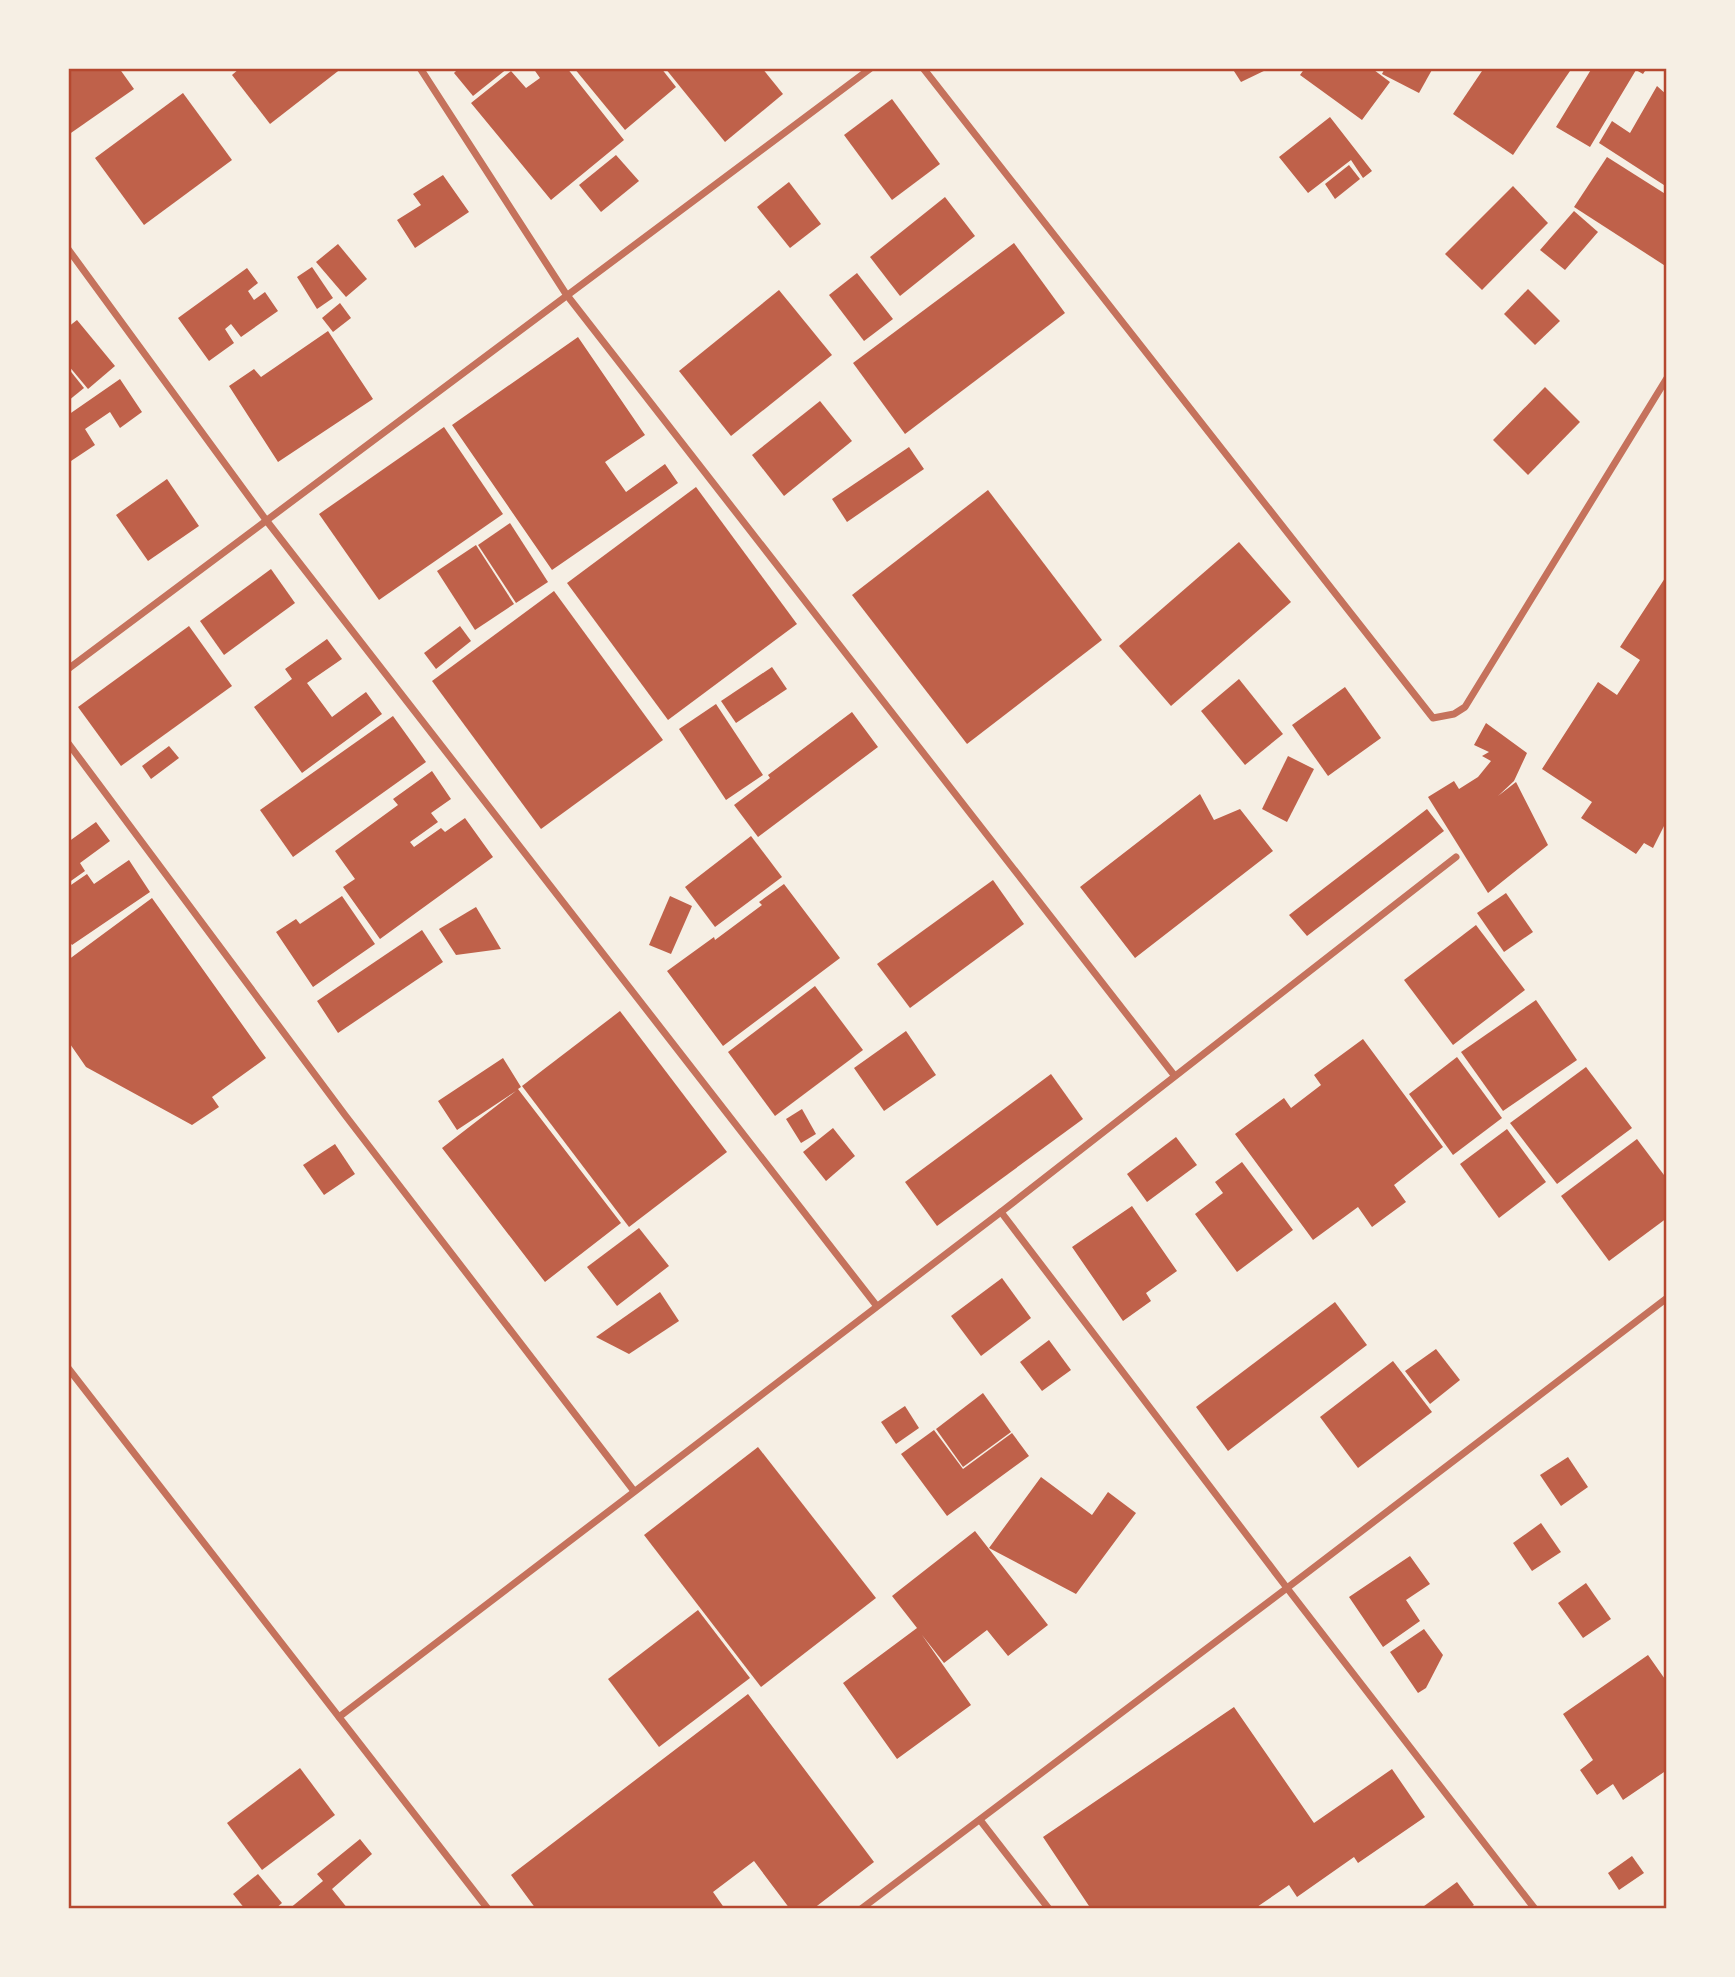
<svg xmlns="http://www.w3.org/2000/svg" width="1735" height="1977" font-family="'Varela Round',sans-serif">
<rect width="100%" height="100%" fill="#f6efe4"/>
<!-- building -->
<g fill="#bf614a">
<path d="M68 68H119L134 89 68 135Z"/>
<path d="M240 68H342L270 124 232 75Z"/>
<path d="M459 68H508L473 96 454 73Z"/>
<path d="M533 68H567L624 140 551 200 471 103 511 71 526 88 540 78Z"/>
<path d="M574 68H661L676 87 625 130Z"/>
<path d="M665 68H762L783 94 725 142Z"/>
<path d="M1232 68H1270L1241 82Z"/>
<path d="M1305 68H1375L1374 70 1390 82 1362 120 1300 75Z"/>
<path d="M1385 68H1433L1419 93 1382 74Z"/>
<path d="M1484 68H1572L1513 155 1453 114Z"/>
<path d="M1592 68H1647L1643 74 1636 70 1590 147 1556 127Z"/>
<path d="M1657 86 1667 95V187L1599 143 1612 121 1630 133Z"/>
<path d="M183 93 232 160 144 225 95 158Z"/>
<path d="M892 99 940 164 892 200 844 135Z"/>
<path d="M1330 117 1372 171 1363 178 1351 160 1308 193 1279 157Z"/>
<path d="M616 155 639 181 601 212 579 185Z"/>
<path d="M1607 157 1667 195V267L1574 207Z"/>
<path d="M1349 165 1360 179 1335 199 1325 184Z"/>
<path d="M443 175 469 212 415 248 397 220 421 205 413 194Z"/>
<path d="M789 182 821 224 790 248 757 207Z"/>
<path d="M1513 186 1548 223 1482 290 1445 254Z"/>
<path d="M945 197 975 236 900 296 870 257Z"/>
<path d="M1574 211 1598 232 1565 270 1540 250Z"/>
<path d="M1014 243 1065 313 905 434 853 363Z"/>
<path d="M338 244 367 279 346 297 316 262Z"/>
<path d="M312 267 333 298 317 309 297 277Z"/>
<path d="M247 268 258 283 248 291 254 300 265 292 278 311 241 337 231 324 225 329 234 343 209 361 178 318Z"/>
<path d="M857 273 893 319 864 341 829 295Z"/>
<path d="M1528 289 1560 321 1535 345 1504 314Z"/>
<path d="M779 290 832 355 731 436 679 371Z"/>
<path d="M340 303 351 318 333 332 322 318Z"/>
<path d="M77 320 115 366 88 389 68 365V327Z"/>
<path d="M328 331 373 399 278 462 229 386 254 369 261 377Z"/>
<path d="M578 337 645 435 605 462 626 492 665 464 678 483 552 570 452 425Z"/>
<path d="M68 368 84 388 68 401Z"/>
<path d="M120 379 142 412 120 428 110 412 85 429 95 445 68 463V415Z"/>
<path d="M1545 387 1580 422 1528 475 1493 440Z"/>
<path d="M820 401 852 441 784 496 752 455Z"/>
<path d="M444 427 503 514 379 600 319 514Z"/>
<path d="M909 447 924 469 847 522 832 499Z"/>
<path d="M167 479 199 526 148 561 116 515Z"/>
<path d="M696 487 797 624 668 720 567 583Z"/>
<path d="M988 490 1102 640 967 744 852 595Z"/>
<path d="M510 523 548 582 516 603 478 545Z"/>
<path d="M1239 542 1291 602 1171 706 1119 646Z"/>
<path d="M476 545 514 604 475 630 437 571Z"/>
<path d="M271 569 295 603 224 655 200 621Z"/>
<path d="M1667 575V820L1653 848 1644 843 1636 854 1581 818 1592 802 1542 769 1598 682 1617 695 1640 660 1620 647Z"/>
<path d="M554 591 663 740 541 829 432 681Z"/>
<path d="M189 626 232 686 121 766 78 707Z"/>
<path d="M460 626 471 641 436 669 424 653Z"/>
<path d="M327 639 342 659 307 683 332 717 366 692 382 714 302 773 254 707 292 679 285 669Z"/>
<path d="M772 667 787 689 736 723 721 701Z"/>
<path d="M1239 679 1283 734 1245 765 1201 711Z"/>
<path d="M1345 687 1381 738 1328 776 1292 725Z"/>
<path d="M716 704 763 775 726 800 679 729Z"/>
<path d="M852 712 878 747 758 837 734 805 770 778 768 775Z"/>
<path d="M393 716 426 762 293 857 260 810Z"/>
<path d="M1486 723 1527 753 1514 781 1498 796 1516 782 1548 845 1488 893 1428 797 1454 781 1459 789 1478 777 1491 761 1482 756 1489 752 1474 745Z"/>
<path d="M169 746 179 758 151 779 142 766Z"/>
<path d="M1288 756 1314 769 1287 822 1262 809Z"/>
<path d="M432 771 451 799 431 813 438 822 410 842 414 847 441 828 445 832 465 818 493 857 380 939 343 887 355 879 335 851 398 805 393 799Z"/>
<path d="M1200 794 1214 820 1240 809 1273 851 1135 958 1080 887Z"/>
<path d="M1427 809 1444 831 1307 936 1289 915Z"/>
<path d="M96 822 110 841 80 863 85 871 68 883V842Z"/>
<path d="M751 836 782 877 715 927 685 887Z"/>
<path d="M129 860 150 892 72 945 68 940V887L87 874 94 884Z"/>
<path d="M993 880 1024 924 910 1008 877 964Z"/>
<path d="M784 884 840 958 723 1046 667 971 714 937 715 940 762 905 759 902Z"/>
<path d="M1506 893 1533 932 1504 952 1477 913Z"/>
<path d="M342 896 375 944 313 987 276 932 296 919 300 924Z"/>
<path d="M670 896 692 906 671 954 649 945Z"/>
<path d="M152 898 266 1058 212 1097 219 1107 192 1125 86 1067 68 1041V960Z"/>
<path d="M476 907 501 949 456 955 439 929Z"/>
<path d="M1476 925 1525 990 1453 1045 1404 980Z"/>
<path d="M422 930 443 962 338 1033 317 1001Z"/>
<path d="M815 986 863 1050 775 1116 728 1052Z"/>
<path d="M1536 1000 1577 1060 1503 1111 1461 1052Z"/>
<path d="M620 1011 727 1152 629 1227 522 1086Z"/>
<path d="M906 1031 936 1075 884 1111 854 1068Z"/>
<path d="M1363 1039 1443 1147 1394 1185 1406 1202 1372 1227 1358 1207 1313 1240 1235 1134 1284 1098 1291 1108 1321 1085 1314 1075Z"/>
<path d="M1457 1057 1502 1118 1453 1155 1409 1094Z"/>
<path d="M503 1058 521 1087 518 1089 621 1223 545 1282 442 1148 516 1091 457 1130 438 1101Z"/>
<path d="M1586 1067 1632 1128 1557 1184 1510 1123Z"/>
<path d="M1051 1074 1083 1119 937 1226 905 1182Z"/>
<path d="M802 1109 816 1134 801 1143 786 1119Z"/>
<path d="M833 1128 855 1156 826 1181 803 1152Z"/>
<path d="M1507 1129 1546 1182 1499 1218 1460 1164Z"/>
<path d="M1176 1137 1197 1165 1147 1202 1127 1174Z"/>
<path d="M1637 1139 1667 1179V1218L1609 1261 1561 1196Z"/>
<path d="M335 1144 355 1174 324 1195 303 1165Z"/>
<path d="M1242 1162 1293 1230 1237 1272 1195 1214 1223 1193 1215 1182Z"/>
<path d="M1132 1206 1177 1271 1146 1293 1151 1301 1123 1321 1072 1247Z"/>
<path d="M639 1228 669 1266 617 1306 587 1267Z"/>
<path d="M1002 1278 1031 1318 981 1356 951 1316Z"/>
<path d="M660 1292 679 1321 629 1354 596 1337Z"/>
<path d="M1335 1302 1367 1345 1228 1451 1196 1407Z"/>
<path d="M1049 1340 1071 1370 1042 1391 1020 1362Z"/>
<path d="M1436 1349 1460 1380 1430 1404 1405 1371Z"/>
<path d="M1393 1361 1432 1412 1358 1468 1320 1417Z"/>
<path d="M983 1393 1011 1432 963 1467 936 1429Z"/>
<path d="M905 1406 919 1428 896 1444 881 1422Z"/>
<path d="M934 1430 963 1469 1012 1433 1029 1456 947 1516 901 1454Z"/>
<path d="M758 1447 876 1598 761 1687 644 1535Z"/>
<path d="M1568 1457 1588 1487 1561 1506 1540 1475Z"/>
<path d="M1041 1477 1092 1515 1108 1492 1136 1513 1076 1594 989 1548Z"/>
<path d="M1541 1523 1561 1552 1532 1571 1513 1543Z"/>
<path d="M975 1531 1048 1625 1008 1656 987 1630 944 1663 922 1635 971 1705 897 1759 843 1683 917 1628 892 1596Z"/>
<path d="M1410 1556 1430 1584 1406 1600 1420 1621 1383 1647 1349 1597Z"/>
<path d="M1586 1583 1611 1619 1583 1638 1558 1603Z"/>
<path d="M698 1610 750 1678 659 1747 608 1679Z"/>
<path d="M1424 1629 1443 1655 1426 1688 1418 1693 1390 1652Z"/>
<path d="M1648 1655 1667 1682V1770L1623 1800 1613 1784 1597 1795 1580 1770 1593 1760 1563 1714Z"/>
<path d="M748 1694 874 1862 813 1909H790L754 1861 713 1892 725 1909H536L511 1875Z"/>
<path d="M1234 1707 1314 1823 1392 1769 1425 1817 1358 1863 1354 1857 1297 1897 1289 1885 1254 1909H1091L1043 1837Z"/>
<path d="M300 1768 335 1815 262 1870 227 1823Z"/>
<path d="M360 1839 372 1854 332 1889 348 1909H289L323 1881 317 1874Z"/>
<path d="M1632 1856 1644 1873 1619 1890 1608 1873Z"/>
<path d="M258 1874 282 1903 275 1909H245L233 1894Z"/>
<path d="M1457 1882 1474 1905 1468 1909H1420Z"/>
</g>
<g fill="none" stroke-linecap="round" stroke-linejoin="round">
<!-- minor -->
<g stroke="#c5725c" stroke-width="7">
<path d="M420 68 566 294 1174 1075"/>
<path d="M923 68 1433 718 1454 714 1465 707 1667 378"/>
<path d="M68 249 266 520 876 1305"/>
<path d="M68 669 871 68"/>
<path d="M68 743 345 1115 634 1491"/>
<path d="M1001 1212 1287 1588 1535 1909"/>
<path d="M68 1368 488 1909"/>
<path d="M339 1717 1001 1212 1456 857"/>
<path d="M980 1820 1049 1909"/>
<path d="M861 1909 1287 1588 1667 1298"/>
</g>
</g>
<!-- border -->
<rect width="1735" height="1977" fill="none" stroke="#f6efe4" stroke-width="140"/>
<rect x="70" y="70" width="1595" height="1837" fill="none" stroke="#b5482f" stroke-width="2.5"/>
</svg>
